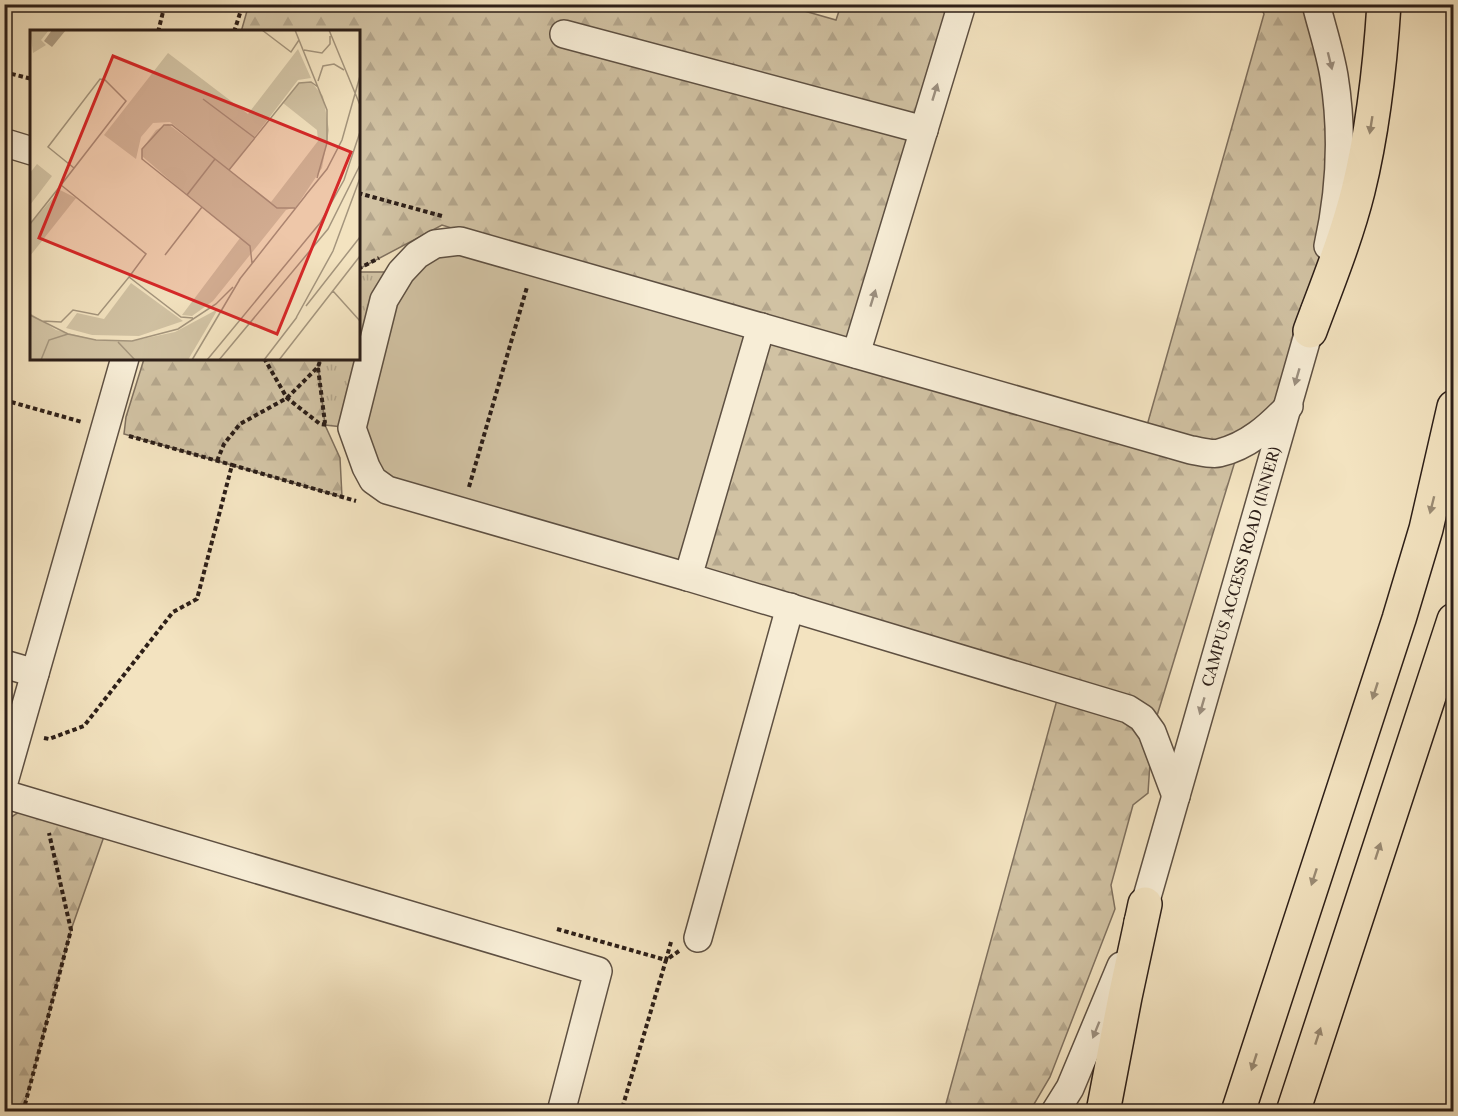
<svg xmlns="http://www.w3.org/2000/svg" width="1458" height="1116" font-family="'Libre Caslon Text',serif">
<defs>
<pattern id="grass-tufts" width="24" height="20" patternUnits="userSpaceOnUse" patternTransform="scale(1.5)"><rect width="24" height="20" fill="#d1c2a3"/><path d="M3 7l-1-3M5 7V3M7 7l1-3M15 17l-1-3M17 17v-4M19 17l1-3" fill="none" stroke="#b4a68c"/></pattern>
<pattern id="forest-firs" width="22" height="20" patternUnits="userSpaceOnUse" patternTransform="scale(1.5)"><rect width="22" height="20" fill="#d1c2a3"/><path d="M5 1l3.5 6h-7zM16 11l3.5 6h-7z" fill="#b4a68c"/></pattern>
</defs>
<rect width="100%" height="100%" fill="#f3e3c0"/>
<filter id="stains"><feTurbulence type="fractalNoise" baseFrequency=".00333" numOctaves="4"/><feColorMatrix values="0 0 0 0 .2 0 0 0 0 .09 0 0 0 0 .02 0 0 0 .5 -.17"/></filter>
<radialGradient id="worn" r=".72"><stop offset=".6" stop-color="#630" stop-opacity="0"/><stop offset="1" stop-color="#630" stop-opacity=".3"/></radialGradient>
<!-- grass -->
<path fill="url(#grass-tufts)" stroke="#7f705e" stroke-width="1.5" d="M359 272H401L352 428 325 425 318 367 321 359 358 358Z"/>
<!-- forest -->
<g fill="url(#forest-firs)" stroke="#7f705e" stroke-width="1.5">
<path d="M249 4H780L836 20 841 5H952L856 354 1144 436 1264 14 1259 5H1316L1335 215 1289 406 1240 445 1152 732 1148 793 1133 805 1111 885 1115 909 1050 1077 1030 1111H944L1060 689 688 577 761 327 817 342 442 225 359 269 358 32H241Z"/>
<path d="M144 359H321L318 367 325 425 340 458 342 497 124 434 126 417Z"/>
<path d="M22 810 108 825 71 930 23 1111 5 1112V821Z"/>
</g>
<!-- green -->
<path fill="#d1c2a3" stroke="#7f705e" stroke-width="1.5" d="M435 244 761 327 688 577 387 490 358 448 384 300Z"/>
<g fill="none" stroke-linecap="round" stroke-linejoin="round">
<!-- minor casing -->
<g stroke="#5e5042" stroke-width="30">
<g id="minor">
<path d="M1316 4C1322 28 1330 52 1334 76 1343 132 1340 192 1328 246"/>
<path d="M564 34 924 130"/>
<path d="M4 145 9 144 32 151"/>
<path d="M761 327 688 577 1128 709 1142 718 1152 732 1176 796"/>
<path d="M856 354 962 4"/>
<path d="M688 577 387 490 373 480 366 467 352 428 384 300 401 272 417 255 435 244 460 241 1191 450C1199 451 1211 455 1219 453 1248 446 1269 427 1289 406"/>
<path d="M4 664 35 673"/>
<path d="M4 782 125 358"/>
<path d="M4 794 598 971 561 1112"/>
<path id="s1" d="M1138 922 1145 904 1315 310"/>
<path d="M698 938 790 607"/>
<path d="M1055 1112 1070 1088 1121 966"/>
</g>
</g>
<!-- highway casing -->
<g stroke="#2d1f18" stroke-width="36">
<g id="highway">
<path d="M1310 331C1327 285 1346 239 1358 191 1373 130 1380 67 1384 4"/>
<path d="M1103 1112 1125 997 1145 904"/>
<path d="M1238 1112 1399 619 1426 529 1454 407"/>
<path d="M1293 1112 1454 620"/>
</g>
</g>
<!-- path -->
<g stroke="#2d1f18" stroke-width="4" stroke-dasharray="4.5 3" stroke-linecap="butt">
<path d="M158 32 165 4"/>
<path d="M234 32 243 4"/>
<path d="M4 72 32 79"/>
<path d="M358 193 442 216"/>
<path d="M358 269 379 258"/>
<path d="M264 358 287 398 320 424 328 425"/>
<path d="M318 368 325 423"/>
<path d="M4 400 82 422"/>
<path d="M129 436 232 465"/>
<path d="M217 461 224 444 240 424 287 398 318 367 321 358"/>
<path d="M469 487 527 287"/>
<path d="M44 738 49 739 84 726 173 612 197 599 232 465 356 501"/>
<path d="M557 929 666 960 621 1112"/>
<path d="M671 942 666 960 679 951"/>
<path d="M23 1112 71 930 49 833"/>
</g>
<!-- minor -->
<use href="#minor" stroke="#f7edd6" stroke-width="27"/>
<!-- highway -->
<use href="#highway" stroke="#f3e3c0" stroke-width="33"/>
</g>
<!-- one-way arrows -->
<defs><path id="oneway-solid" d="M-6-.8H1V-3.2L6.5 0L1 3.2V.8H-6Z" transform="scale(1.5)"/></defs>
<g fill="#9c9080">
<use href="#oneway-solid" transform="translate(1330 61) rotate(76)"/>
<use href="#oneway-solid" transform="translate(935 92) rotate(-73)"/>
<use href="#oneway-solid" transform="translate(873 298) rotate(-73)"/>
<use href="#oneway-solid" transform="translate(1297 377) rotate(106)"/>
<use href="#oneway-solid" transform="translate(1202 706) rotate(106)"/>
<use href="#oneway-solid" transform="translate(1096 1030) rotate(112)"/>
</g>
<g fill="#9a8b74">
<use href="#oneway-solid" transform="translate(1371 125) rotate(99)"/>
<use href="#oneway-solid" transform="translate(1432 505) rotate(104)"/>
<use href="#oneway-solid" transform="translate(1375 691) rotate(108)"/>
<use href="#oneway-solid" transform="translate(1378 851) rotate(-72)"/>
<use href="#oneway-solid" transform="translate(1314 877) rotate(108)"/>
<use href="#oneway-solid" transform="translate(1318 1036) rotate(-72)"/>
<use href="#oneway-solid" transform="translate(1254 1062) rotate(108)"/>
</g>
<g text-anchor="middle" stroke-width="4.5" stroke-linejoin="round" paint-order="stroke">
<!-- street labels -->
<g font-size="15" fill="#2d1f18" stroke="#f7edd6">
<text dy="5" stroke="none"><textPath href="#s1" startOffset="370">CAMPUS ACCESS ROAD (INNER)</textPath></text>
</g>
</g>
<!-- overview -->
<g transform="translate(30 30)">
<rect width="330" height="330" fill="#f3e3c0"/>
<path d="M268 19 281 48 268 50 199 140 241 172 288 111 287 100 253 73 269 53 281 52 293 66 299 100 292 138 266 177 256 180 183 271 162 286 152 285 210 208 157 165 185 129 140 92 123 93 111 107 106 129 74 105 138 23 218 84ZM30 160 46 168 0 226V194ZM101 253 153 291 109 306 62 305 36 298 47 283 74 289ZM188 279 158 330H0V283L26 300 66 310 102 311 145 302Z" fill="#d1c2a3"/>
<path d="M0 0H19L11 10 16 15 3 23ZM138 94 185 129 157 165 112 126V119L126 100ZM7 134 22 146 0 175V143Z" fill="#d1c2a3"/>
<path d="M22 0H36L22 17 14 11Z" fill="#b0a087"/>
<path fill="none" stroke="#a4957d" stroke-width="1.5" d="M232 0 261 22 269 10M265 0 297 80V113L287 148M299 0 330 75M274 20 292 23 300 14V6M288 51 293 36 304 34 314 40M173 69 225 108M185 129 157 165 220 216 222 233M44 138 18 117 70 49 75 50 96 71 31 155 116 224 99 247M199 140 269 53 281 52 288 57M157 165 112 129V119L134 95H142L247 178H265M275 166 297 139 312 110 330 46M0 194 31 155M135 225 172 177M209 250 276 165M303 261 330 291M276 276 330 207M0 285 38 304 66 310 102 311 148 299 186 274 203 257M266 288 303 221 330 148M12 291 31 292 43 280 68 285 99 247 151 287 163 288M88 312 105 330M11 330 19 310 38 304M162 330 210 249M177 330 290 193 314 150 330 102M189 330 298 199 330 135M234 330 267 287M249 330 330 226"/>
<path fill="#d62828" fill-opacity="0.15" stroke="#d62828" stroke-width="3" d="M83 26 321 122 247 304 9 208Z"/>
<rect width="330" height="330" fill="none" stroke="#2d1f18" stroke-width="3"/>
</g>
<!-- margin -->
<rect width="1458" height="1116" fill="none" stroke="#f3e3c0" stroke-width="24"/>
<rect x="6" y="6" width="1446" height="1104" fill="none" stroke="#2d1f18" stroke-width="3"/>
<rect x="12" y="12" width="1434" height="1092" fill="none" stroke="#2d1f18" stroke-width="1.5"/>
<rect width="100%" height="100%" filter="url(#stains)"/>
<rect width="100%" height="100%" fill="url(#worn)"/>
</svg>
